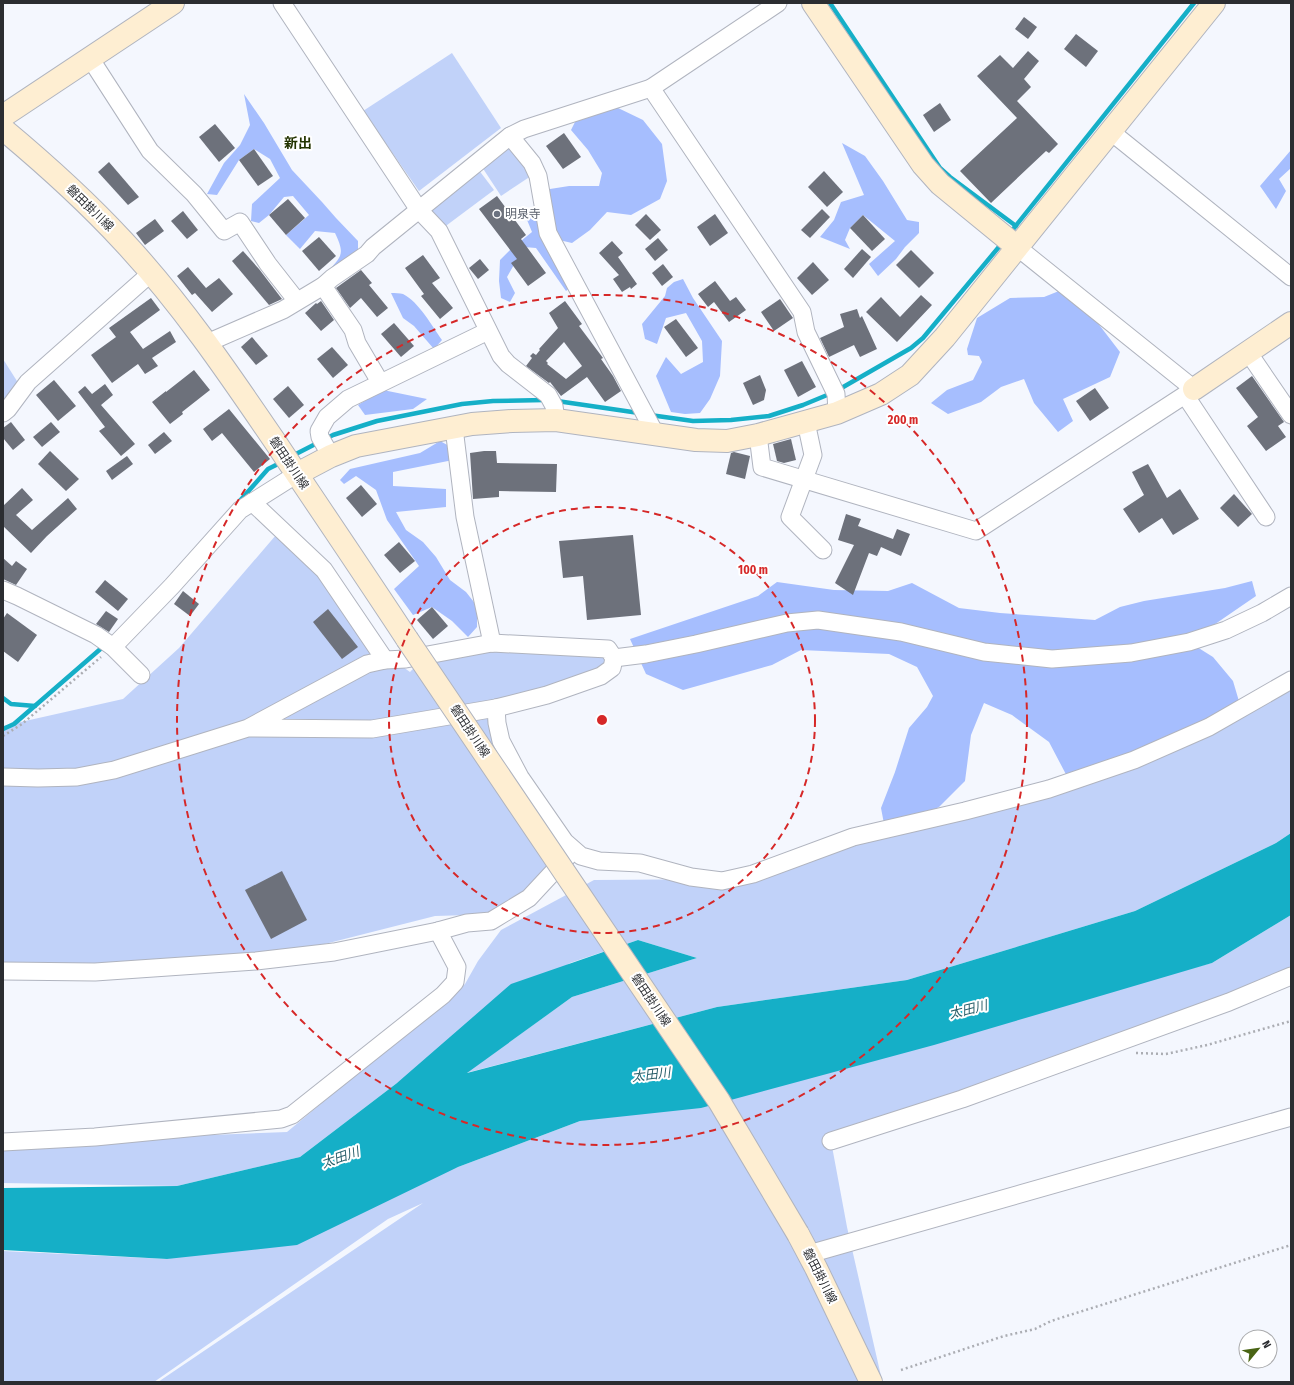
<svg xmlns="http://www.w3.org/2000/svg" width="1294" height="1385" font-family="'Fira Sans Condensed','Noto Sans JP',sans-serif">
<rect width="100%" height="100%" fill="#f4f7fe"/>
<!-- green -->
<g fill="#c1d2f9">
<path d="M452 53 501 128 419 191 363 111Z"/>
<path d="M512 146 534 174 501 196 482 167Z"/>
<path d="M478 169 494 190 439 231 428 208Z"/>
<path d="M3 359 22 389 3 413Z"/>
<path d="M276 535 332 581 377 648 410 672 437 644 528 645 608 649 612 668 496 708 551 875 503 914 435 916 305 949 178 966 3 969V726L123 699 179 648Z"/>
<path d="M1291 677V833L1276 843 1135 911 907 980 717 1007 466 1073 572 997 697 958 638 940 570 963 397 1083 300 1157 177 1186 3 1183V1143L287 1132 465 984 478 961 501 930 594 880 729 879 1159 748Z"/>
<path d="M1291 915V972L831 1141 847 1227 881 1376 880 1382H158L423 1203 388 1219 154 1382H3V1251L167 1259 458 1167 580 1121 1212 963Z"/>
</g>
<!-- forest -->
<g fill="#a6befe">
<path d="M244 94 264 123 292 170 322 202 336 218 358 241V254L325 275C341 256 346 256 335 233L315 231 300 249 286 235 309 215 293 196 284 197 269 215 259 223 251 221 252 204 280 178 270 159 254 149 239 160 217 195 207 194 224 163 240 145 250 125Z"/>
<path d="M616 107 643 120 662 144 667 181 660 199 631 215 607 212 590 230 572 243 559 240 545 218 550 189 569 186H599L602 173 588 150 571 130 577 118Z"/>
<path d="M842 143 865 156 883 181 907 220 919 222V233L905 247 896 259 878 276 869 264 895 241 863 215 850 228 845 240 850 249 820 237 834 220 841 202 864 195Z"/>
<path d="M1291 150V168L1279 179 1286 191 1276 209 1260 186Z"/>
<path d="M538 212 572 286 566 291 536 248 524 247 507 277 515 293 510 302 501 298 499 281 500 260 511 249 532 232 525 215Z"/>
<path d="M683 279 693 298 722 341 720 376 710 399 700 413 685 414 671 412 656 376 666 357 681 374 703 362 702 341 686 313 666 318 657 344 645 339 642 324 665 296 667 288 674 282Z"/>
<path d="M1059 291 1097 322 1120 352 1110 377 1063 399 1073 421 1058 432 1034 403 1024 379 1001 387 981 402 948 414 931 403 947 390 973 380 982 362 979 356 968 355 967 349 977 318 1010 298 1044 297Z"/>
<path d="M391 293C395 293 400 293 403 294 419 302 432 326 442 340L434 349 414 326 403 318Z"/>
<path d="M383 390 427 399 413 409 365 415 358 405Z"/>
<path d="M440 441 451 447 458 459 393 472V486L446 489V507L396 512 406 530 423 542 436 557 450 580 466 592 477 606V627L468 637 452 621 432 607 413 615 394 589 419 566 387 520 376 490 356 476 344 484 340 480 350 469 420 453Z"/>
<path d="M1252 581 1256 596 1189 642 1213 657 1233 681 1241 708 1070 782 1049 742 1012 715 984 703 971 735 965 781 939 807 902 826 885 829 881 808 895 772 909 728 927 707 933 696 917 667 889 654 801 650 772 665 683 690 646 674 630 639 758 596 777 582 834 590 888 591 912 583 959 608 1000 613 1095 620 1120 607 1144 601 1225 588Z"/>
</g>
<!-- water -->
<path fill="#15afc7" d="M1291 833V915L1212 963 934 1045 701 1108 580 1121 458 1167 297 1245 167 1259 3 1250V1188L177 1186 300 1157 397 1083 511 984 638 940 697 958 572 997 467 1073 717 1007 907 980 1135 911 1276 843Z"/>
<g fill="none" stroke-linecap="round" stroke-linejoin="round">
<!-- stream -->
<g stroke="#15afc7" stroke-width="4.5">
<path d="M830 3 940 168 950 177 1016 226"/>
<path d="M1010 233 1194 3"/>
<path d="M838 390 911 348 923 338 1003 242"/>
<path d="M557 401 639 413"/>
<path d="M650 415 693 421 731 420 769 416 803 405 832 393"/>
<path d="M292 456 333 435 377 421 462 404 493 401 545 400"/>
<path d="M237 504 268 469 282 462"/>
<path d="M3 698 11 704 35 706"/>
<path d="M3 729 14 724 105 645"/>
</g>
</g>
<!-- building -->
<g fill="#6d717b" fill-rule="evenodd">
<path d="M1024 17 1037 27 1028 39 1015 29Z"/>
<path d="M1076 34 1098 51 1086 67 1064 49Z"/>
<path d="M1028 51 1039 61 1024 79 1031 87 1017 101 1058 144 1049 153 1046 151 991 203 960 171 1017 118 977 76 1000 55 1013 68Z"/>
<path d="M940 103 951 120 934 132 923 115Z"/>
<path d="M215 124 235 148 219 162 199 137Z"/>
<path d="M564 133 581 157 563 169 546 146Z"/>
<path d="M254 149 273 176 258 186 239 160Z"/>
<path d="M109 162 139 197 128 205 98 172Z"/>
<path d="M824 171 843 192 827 207 808 187Z"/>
<path d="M497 196 526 235 521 239 546 273 528 286 511 263 517 259 479 209Z"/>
<path d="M288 199 305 218 286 235 269 215Z"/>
<path d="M822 209 830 217 810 238 801 230Z"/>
<path d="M183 211 198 230 187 239 171 221Z"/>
<path d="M646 214 661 230 650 240 635 225Z"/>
<path d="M715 214 728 233 710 246 697 227Z"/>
<path d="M863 215 885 239 872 251 850 228Z"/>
<path d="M155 219 164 231 145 245 136 233Z"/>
<path d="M319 237 336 256 319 271 302 251Z"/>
<path d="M658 238 668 250 655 261 645 249Z"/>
<path d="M612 241 623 253 618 257 637 284 631 289 630 287 622 292 613 279 619 275 599 253Z"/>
<path d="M862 249 871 257 853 278 844 269Z"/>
<path d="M911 250 934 273 919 288 896 265Z"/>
<path d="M243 251 259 269 282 299 269 305 232 261Z"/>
<path d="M423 255 440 278 432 283 453 308 440 319 421 296 424 294 405 268Z"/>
<path d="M480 259 489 270 478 279 469 268Z"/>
<path d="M813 262 829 280 812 295 797 278Z"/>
<path d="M663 264 673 277 662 286 652 273Z"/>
<path d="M188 267 206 288 219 278 233 294 212 312 195 293 192 295 177 276Z"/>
<path d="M361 270 372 283 369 285 388 308 377 317 361 298 350 308 336 288Z"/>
<path d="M715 281 730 301 736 297 746 310 729 322 714 302 708 307 698 294Z"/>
<path d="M921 295 932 305 897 342 866 312 881 297 900 317Z"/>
<path d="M151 298 160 310 130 332 143 349 170 331 176 342 152 358 158 366 145 374 138 364 112 383 91 355 116 337 109 328Z"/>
<path d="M780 299 793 318 774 331 761 312Z"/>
<path d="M321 301 334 320 321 331 305 313 316 303 317 304Z"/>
<path d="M565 301 582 324 579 326 603 358 601 359 613 376 621 391 605 402 587 377 561 396 550 382 549 383 526 366 532 358 530 356 533 353 536 355 540 350 539 349 558 328 549 313ZM564 342 582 366 566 379 547 364 548 363 546 361Z"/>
<path d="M857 309 860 318 862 316 877 349 860 357 854 345 829 357 820 338 844 327 840 314Z"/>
<path d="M676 319 698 348 686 357 664 327Z"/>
<path d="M394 323 414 346 401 357 381 334Z"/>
<path d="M252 337 268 356 256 365 241 347Z"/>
<path d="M332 347 348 365 333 378 317 359Z"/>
<path d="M802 361 816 387 798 397 784 370Z"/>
<path d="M194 370 210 390 182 412 183 414 170 424 152 402 166 391V392Z"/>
<path d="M760 375 766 390 764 400 753 405 743 383Z"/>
<path d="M1252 376 1284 422 1278 426 1286 437 1266 451 1247 426 1258 417 1236 388Z"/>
<path d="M54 380 76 406 58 421 36 395Z"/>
<path d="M105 384 113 395 101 405 135 444 121 456 99 431 105 427 78 392 85 386 92 394Z"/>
<path d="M288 386 304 405 289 418 273 399Z"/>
<path d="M1095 388 1109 408 1090 421 1076 401Z"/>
<path d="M229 409 270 459 254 472 222 433 212 441 203 429Z"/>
<path d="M11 422 25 440 13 450 3 438V428Z"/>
<path d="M51 422 60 432 42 447 33 437Z"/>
<path d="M164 432 172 441 155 454 148 445Z"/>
<path d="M791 439 796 460 784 463 777 461 773 444Z"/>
<path d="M50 451 79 479 66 491 38 464Z"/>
<path d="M484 451H496L497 463 557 464 556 492 499 491V497L473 499 470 453Z"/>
<path d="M734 452 750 456 745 479 726 474 731 453Z"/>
<path d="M127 456 133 464 112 480 106 471Z"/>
<path d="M1148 464 1167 498 1180 489 1199 519 1173 535 1162 518 1139 533 1123 509 1144 495 1132 472Z"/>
<path d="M361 485 377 504 362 517 346 498Z"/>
<path d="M22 488 33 500 16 515 32 530 68 498 77 509 47 536 31 553 3 526V506Z"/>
<path d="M1234 494 1252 514 1238 527 1220 508Z"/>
<path d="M846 514 861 519 858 526 893 539 897 529 910 534 901 556 881 547 877 556 869 553 853 595 835 583 854 545 838 540Z"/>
<path d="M633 535 641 615 587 620 583 576 563 578 559 541Z"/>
<path d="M399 542 415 561 400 573 384 555Z"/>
<path d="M3 558 12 566 16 561 27 569 16 585 3 579Z"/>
<path d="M105 580 128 599 118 611 95 592Z"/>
<path d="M183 591 199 604 190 616 174 604Z"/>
<path d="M432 607 448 626 433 639 417 620Z"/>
<path d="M328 609 358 647 342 659 313 622Z"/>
<path d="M106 611 118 619 109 632 96 624Z"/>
<path d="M7 613 37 635 18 662 3 651V619Z"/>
<path d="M282 871 307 920 271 939 245 890Z"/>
</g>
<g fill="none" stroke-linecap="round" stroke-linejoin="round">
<!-- street casing -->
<g stroke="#b0b4bf" stroke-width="19">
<g id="street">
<path d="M282 3 419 210 439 231 501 356 508 364 548 395 554 406 556 420"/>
<path d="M90 58 150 151 194 194 224 231 240 222 268 264 297 301"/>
<path d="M651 88 802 312 806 332 836 394 837 413"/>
<path d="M1110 131 1291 277"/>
<path d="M510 136 532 163 538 176 548 233 656 435"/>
<path d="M323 286 353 330 357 343 380 382"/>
<path d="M207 343 283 310 323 286 332 278 367 254 373 247 510 136 524 129 651 88 778 3"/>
<path d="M1248 352 1291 415"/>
<path d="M1185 395 1266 517"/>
<path d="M3 413 8 409 28 382 151 273"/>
<path d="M806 422 813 455 790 517 823 550"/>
<path d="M454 428 465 517 492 643"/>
<path d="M758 435 762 467 976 531 1194 389 1017 247"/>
<path d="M331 456 320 437 319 431 327 417 348 399 488 331"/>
<path d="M252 502 324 570 385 660"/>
<path d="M3 590 17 596 96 635 113 647 141 675"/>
<path d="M113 647 172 586 240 510 297 474"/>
<path d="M614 658 646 654 696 644 787 623 818 620 901 632 984 652 1052 659 1131 653 1189 642 1226 630 1262 613 1291 596"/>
<path d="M496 708 497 723 501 741 520 777 565 842 581 856 599 861 640 863 691 877 722 881 753 874 853 837 965 811 1049 789 1134 760 1209 727 1291 680"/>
<path d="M3 777 38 778 77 777 114 770 248 728 367 664 385 660 406 659 492 643 608 649 614 658 612 668 601 676 547 695 496 708 372 729 248 728"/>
<path d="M3 971 95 972 256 961 334 952 438 931 467 923 491 921 529 898 568 856"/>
<path d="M831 1141 962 1099 1229 1002 1291 976"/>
<path d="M3 1142 95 1137 281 1119 292 1115 443 995 455 982 457 967 438 931"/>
<path d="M809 1254 1291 1117"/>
</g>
</g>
<!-- secondary casing -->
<g stroke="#b0b4bf" stroke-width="24">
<g id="secondary">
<path d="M813 3 923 165 940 184 1017 247"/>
<path d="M3 116 173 3"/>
<path d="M3 129C45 164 86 201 123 241 180 302 227 371 274 440 318 506 363 572 407 639"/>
<path d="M1194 389 1291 323"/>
<path d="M297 474 331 456 356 446 472 424 512 421 556 420 696 440 727 441 758 435 837 413 881 394 910 375 945 337 1214 3"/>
<path d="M798 1234 816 1268 871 1382"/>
</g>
</g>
<!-- path -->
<g stroke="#abadb3" stroke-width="2.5" stroke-dasharray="2 3" stroke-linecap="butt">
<path d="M3 736 22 724 101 657"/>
<path d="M1136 1053 1166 1054 1207 1045 1291 1021"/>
<path d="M901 1370 1004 1336 1035 1329 1051 1321 1291 1245"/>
</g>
<!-- street -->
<use href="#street" stroke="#fff" stroke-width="17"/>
<!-- secondary -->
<use href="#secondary" stroke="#feeed2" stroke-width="22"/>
<!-- secondary-bridge casing -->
<g stroke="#b0b4bf" stroke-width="24" stroke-linecap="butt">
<path id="secondary-bridge" d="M407 639 719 1101 798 1234"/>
</g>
<!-- secondary-bridge -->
<use href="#secondary-bridge" stroke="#feeed2" stroke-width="22"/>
</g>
<!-- distance rings -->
<g fill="none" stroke="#d62828" stroke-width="2" stroke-dasharray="7 5">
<circle cx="602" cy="720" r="213"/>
<circle cx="602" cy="720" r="425"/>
</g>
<!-- markers -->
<circle fill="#6b7280" stroke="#fff" stroke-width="1.5" cx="497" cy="214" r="4"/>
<g text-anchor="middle" stroke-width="4" stroke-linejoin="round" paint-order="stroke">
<!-- street labels -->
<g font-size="12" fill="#2b2d31" stroke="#fff">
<text transform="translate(90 208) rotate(44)" y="4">磐田掛川線</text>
<text transform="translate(289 463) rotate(56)" y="4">磐田掛川線</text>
<text transform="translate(470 731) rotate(56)" y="4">磐田掛川線</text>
<text transform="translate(651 1000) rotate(56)" y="4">磐田掛川線</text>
<text transform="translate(820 1276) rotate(63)" y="4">磐田掛川線</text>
</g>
<!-- worship labels -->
<g font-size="12" fill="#5b616d" stroke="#fff" text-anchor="start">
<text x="505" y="218">明泉寺</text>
</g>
<!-- water labels -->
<g font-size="13" font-style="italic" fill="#295f6a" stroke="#fff">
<text transform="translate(968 1009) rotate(-14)" y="5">太田川</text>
<text transform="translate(651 1074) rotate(-7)" y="5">太田川</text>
<text transform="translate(340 1157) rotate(-19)" y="5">太田川</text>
</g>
<!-- quarter labels -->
<g font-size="14" font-weight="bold" fill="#233400" stroke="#fff">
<text x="298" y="148">新出</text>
</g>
</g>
<circle cx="602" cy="720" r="6" fill="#d62828" stroke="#fff" stroke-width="2"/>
<g font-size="12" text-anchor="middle" font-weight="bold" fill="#d62828" stroke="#fff" stroke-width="4" stroke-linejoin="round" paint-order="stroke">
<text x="903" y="424">200 m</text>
<text x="753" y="574">100 m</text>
</g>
<!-- border -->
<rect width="1294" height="1385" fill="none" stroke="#2b2d31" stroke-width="8"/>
<!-- north arrow -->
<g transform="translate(1258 1349) rotate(61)"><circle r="19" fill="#ffffff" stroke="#aaabad"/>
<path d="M0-3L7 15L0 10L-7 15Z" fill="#496414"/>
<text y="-6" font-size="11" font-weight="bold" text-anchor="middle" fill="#2b2d31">N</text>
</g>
</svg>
